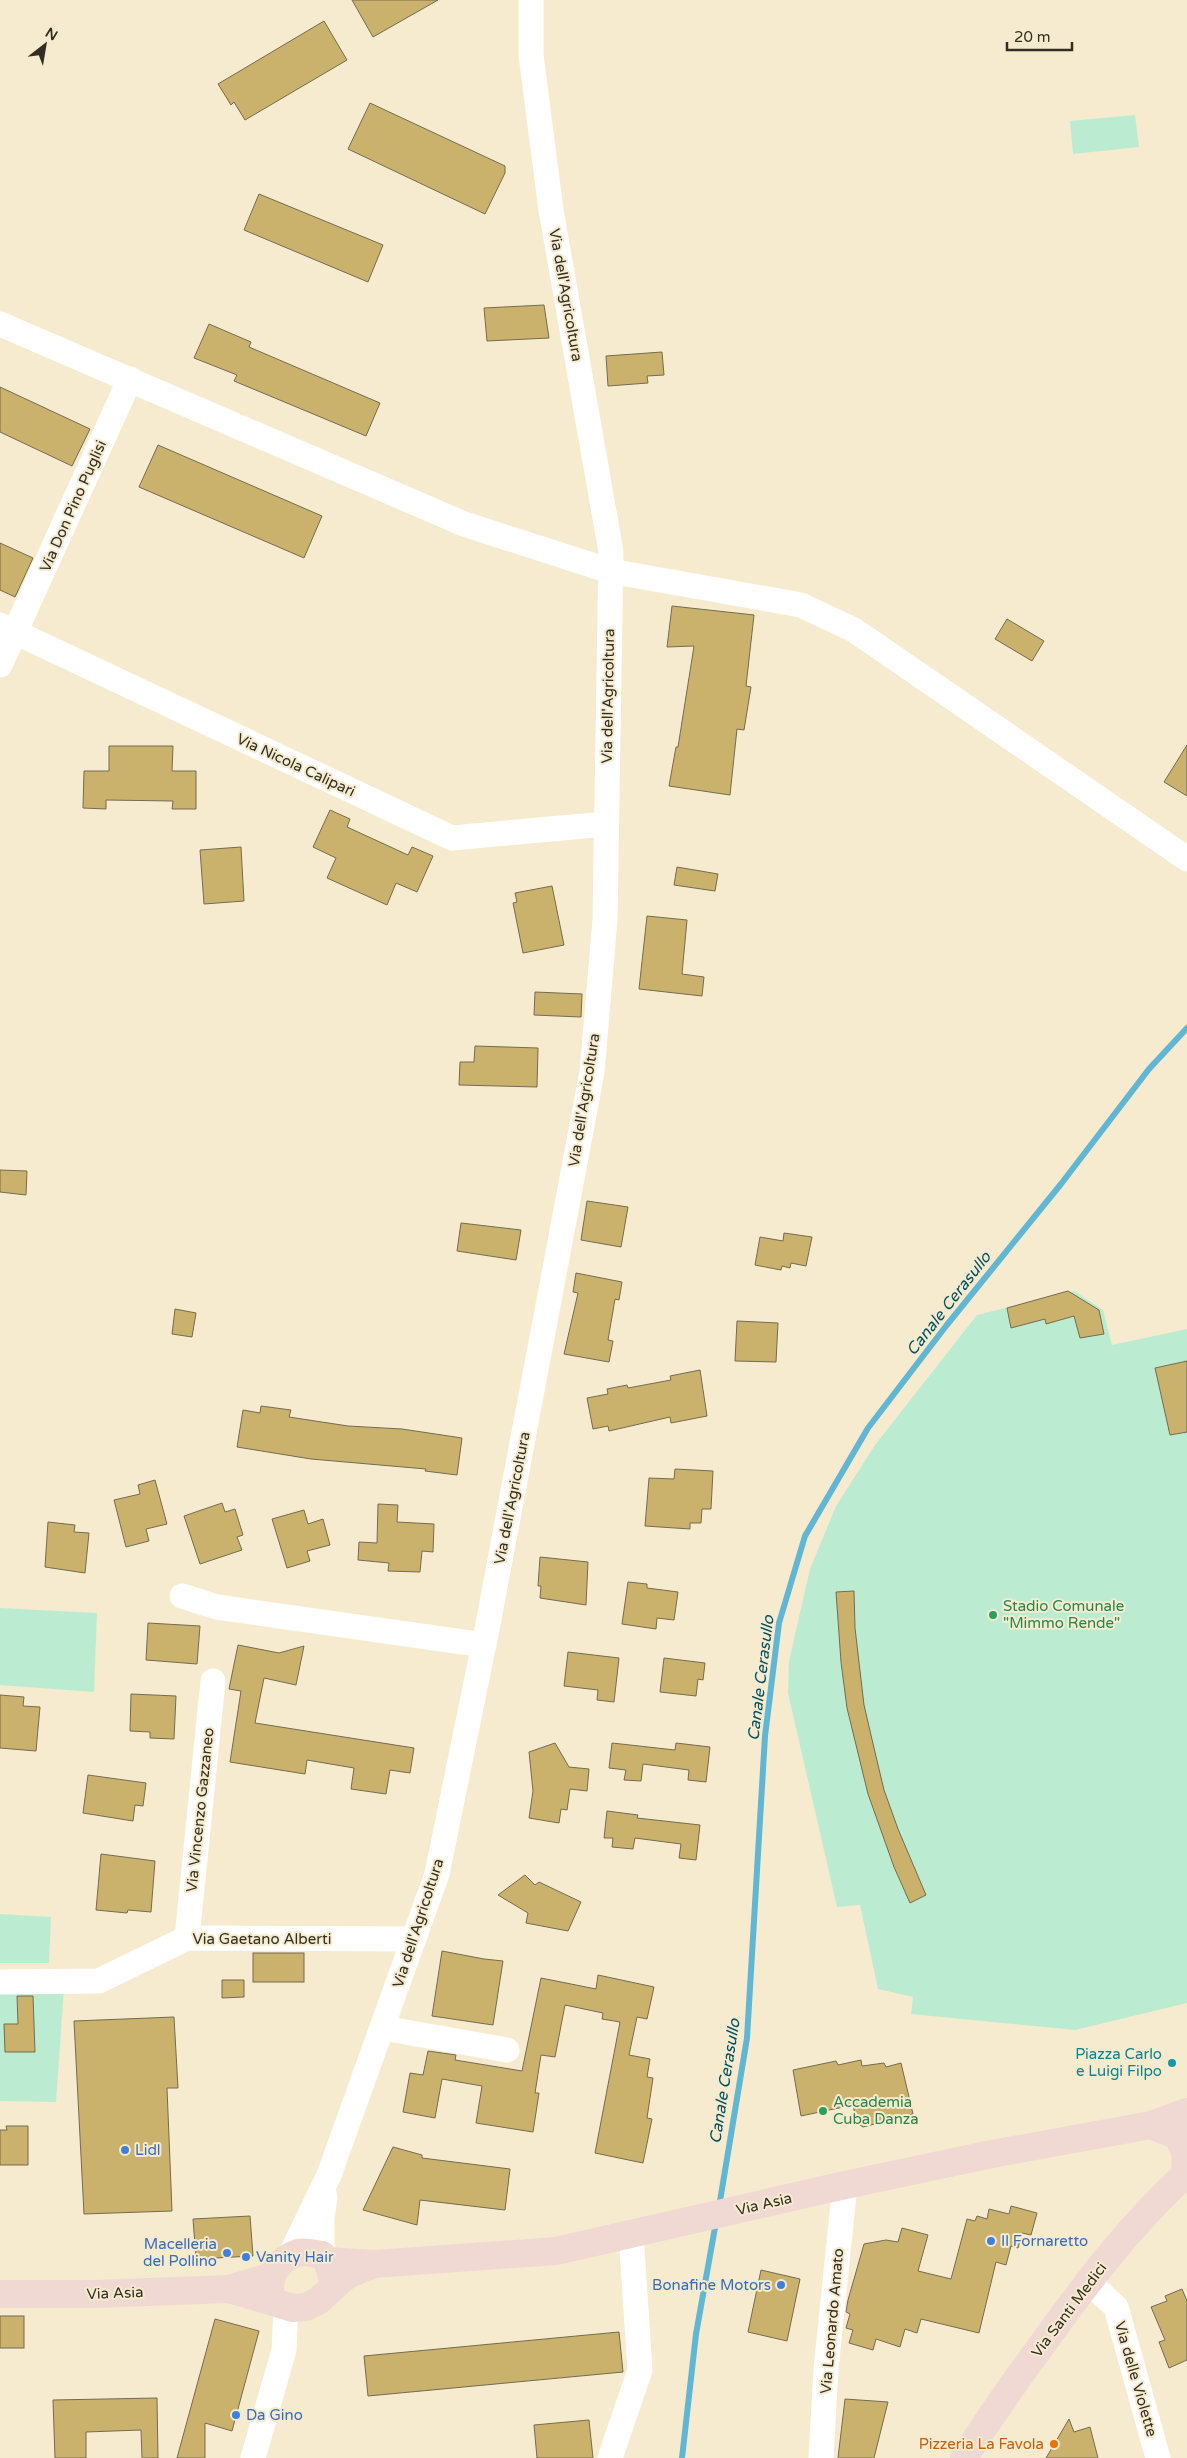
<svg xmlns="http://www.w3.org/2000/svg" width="1187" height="2458" font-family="'Varela Round',sans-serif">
<rect width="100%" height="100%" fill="#f6ebce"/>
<!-- green -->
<g fill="#bbecd2">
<path d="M1135 115 1139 147 1073 154 1070 121Z"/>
<path d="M1074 1291 1103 1310 1112 1345 1187 1329V2003L1075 2030 911 2014 913 1997 878 1989 860 1905 837 1907 788 1693 789 1661 810 1569 836 1506 875 1445 977 1315Z"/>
<path d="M0 1608 97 1613 94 1692 0 1685Z"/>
<path d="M0 1914 51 1917 49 1963H0Z"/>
<path d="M64 1988 56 2102 0 2101V1990Z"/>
</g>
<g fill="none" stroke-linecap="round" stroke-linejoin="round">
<!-- stream -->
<g stroke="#60b6d3" stroke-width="6">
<path d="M719 2207 747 2038 765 1736 779 1623 805 1536 868 1428 946 1326 1061 1184 1149 1069 1187 1028"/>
<path d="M682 2458 696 2334 716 2222"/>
</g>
</g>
<!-- building -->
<g fill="#cab26d" stroke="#746b51">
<path d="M352 0H438L373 37Z"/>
<path d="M324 21 347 60 245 120 234 102 231 105 218 84Z"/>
<path d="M370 103 505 166V173L485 214 348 149Z"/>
<path d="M259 194 383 245 368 282 244 230Z"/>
<path d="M544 305 549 338 487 341 484 308Z"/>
<path d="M209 324 251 342 249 347 380 403 366 436 234 381 237 375 194 358Z"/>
<path d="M662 352 664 375 647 376 648 383 608 386 606 356Z"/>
<path d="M0 387 90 429 72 466 0 432Z"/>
<path d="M158 445 322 516 304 558 139 487Z"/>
<path d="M0 543 33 558 15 597 0 590Z"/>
<path d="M672 606 754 615 746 686 751 687 744 730 737 729 730 795 669 786 676 747H678L694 646 667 647Z"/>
<path d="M1007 619 1044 641 1032 661 995 639Z"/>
<path d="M1187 745V796L1164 782Z"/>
<path d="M109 746H173L172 771H196V809H172L173 801 106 800V809L83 808 84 771H109Z"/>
<path d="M330 810 350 819 347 827 408 855 412 847 433 856 417 892 396 883 387 905 327 878 336 858 313 847Z"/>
<path d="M241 847 244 901 204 904 200 850Z"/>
<path d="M677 867 718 874 715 891 674 885Z"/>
<path d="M552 886 564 945 523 953 513 903 517 902 515 893Z"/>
<path d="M647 916 687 920 682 974 704 977 702 996 639 989Z"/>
<path d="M535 992 582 994 581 1017 534 1015Z"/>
<path d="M475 1046 538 1048 537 1087 459 1085 460 1062H474Z"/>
<path d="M0 1170 27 1171 26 1195 0 1192Z"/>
<path d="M587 1201 628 1207 621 1247 581 1240Z"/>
<path d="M461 1223 521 1230 516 1260 457 1251Z"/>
<path d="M784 1233 812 1237 806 1266 791 1263 790 1268 782 1266 781 1270 755 1265 760 1237 783 1241Z"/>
<path d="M576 1273 622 1282 619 1300 615 1299 608 1340 613 1341 609 1362 564 1354 578 1293 573 1292Z"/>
<path d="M1068 1291 1099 1310 1104 1334 1080 1338 1074 1316 1046 1324 1045 1319 1011 1328 1007 1308Z"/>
<path d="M175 1309 196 1313 192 1337 172 1334Z"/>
<path d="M737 1321 778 1323 776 1362 735 1361Z"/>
<path d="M1187 1361V1432L1170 1435 1155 1368Z"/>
<path d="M700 1370 707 1416 671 1423 670 1417 609 1431 608 1426 593 1429 587 1398 608 1394 607 1389 627 1385 628 1388 671 1380 670 1376Z"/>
<path d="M261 1406 291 1410 289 1417 348 1426 402 1429 462 1438 457 1475 425 1471 426 1469 311 1459 237 1447 243 1410 260 1413Z"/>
<path d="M675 1469 713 1471 711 1509H702L701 1523H690V1529L645 1526 649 1478 674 1479Z"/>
<path d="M155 1480 167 1524 146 1529 149 1541 126 1547 114 1500 140 1494 138 1485Z"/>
<path d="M222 1503 225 1512 235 1509 243 1535 237 1537 242 1550 200 1564 184 1516Z"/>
<path d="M378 1504 398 1505 397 1522 434 1524 433 1552 422 1551 420 1572 388 1571 389 1563 358 1560 359 1542 377 1543Z"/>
<path d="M304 1510 308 1524 323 1519 330 1545 307 1551 310 1561 287 1568 272 1519Z"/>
<path d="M48 1522 75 1525 74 1532 89 1533 85 1573 45 1567Z"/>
<path d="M540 1557 588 1562 586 1605 540 1598 541 1586H538Z"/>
<path d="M628 1582 647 1584V1588L678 1592 674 1620 657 1618 656 1629 622 1624Z"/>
<path d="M854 1591 855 1628 864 1705 874 1748 884 1790 898 1829 926 1895 910 1903 894 1867 868 1794 847 1708 841 1662 836 1592Z"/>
<path d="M148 1623 200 1626 197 1664 146 1660Z"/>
<path d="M238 1645 279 1653 304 1646 296 1685 264 1678 255 1723 414 1748 410 1773 390 1770 386 1794 351 1789 354 1768 307 1760 305 1774 230 1762 241 1691 229 1689Z"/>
<path d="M568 1652 619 1658 614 1702 597 1700 598 1690 564 1686Z"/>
<path d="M664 1658 705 1663 703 1680 698 1679 696 1696 660 1692Z"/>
<path d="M131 1694 176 1696 174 1739 150 1738V1732L130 1731Z"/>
<path d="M0 1695 24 1697 23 1706 40 1707 36 1751 0 1748Z"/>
<path d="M555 1743 569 1767 589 1769 587 1791 570 1789 567 1810 561 1809 559 1823 529 1818 533 1791 529 1752Z"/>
<path d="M612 1743 675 1750 676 1743 710 1747 706 1782 688 1780 689 1770 643 1764 641 1781 624 1780 626 1770 609 1768Z"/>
<path d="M88 1775 146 1783 143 1806 135 1805 133 1821 83 1813Z"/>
<path d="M607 1811 638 1815 637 1818 700 1825 696 1860 679 1858 681 1844 635 1838 633 1849 612 1847 613 1838H604Z"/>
<path d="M101 1854 155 1861 151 1912 128 1910 127 1913 96 1910Z"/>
<path d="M525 1875 535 1885 539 1882 581 1902 568 1931 526 1923 528 1913 498 1895Z"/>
<path d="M442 1951 484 1959 503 1961 493 2025 432 2016Z"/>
<rect x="253" y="1953" width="51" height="29"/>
<path d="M598 1975 654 1987 647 2019 637 2017 629 2055 650 2059 647 2077 653 2078 647 2118 652 2119 643 2163 595 2153 620 2022 602 2019 603 2013 565 2005 555 2057 541 2055 535 2093H539L533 2132 476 2123 482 2086 442 2079 435 2118 403 2112 410 2073 423 2075 428 2051 456 2055 455 2060 522 2071 541 1978 596 1989Z"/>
<path d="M222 1980H244V1997L222 1998Z"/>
<path d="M17 1996H33L35 2052H5L4 2024H18Z"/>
<path d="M174 2017 178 2088H167L172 2211 84 2214 74 2021Z"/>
<path d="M861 2060 862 2066 884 2063 886 2067 901 2063 913 2114 863 2127 857 2123 853 2105 801 2116 793 2070 836 2061 838 2065Z"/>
<path d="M6 2126H28V2165H0V2130H7Z"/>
<path d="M393 2147 422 2155V2158L510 2169 505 2210 420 2200 417 2225 363 2210Z"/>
<path d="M1011 2206 1037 2213 1031 2235 1022 2233 1018 2248 1011 2246 1006 2265 996 2262 979 2333 921 2319 917 2333 905 2329 900 2347 876 2339 873 2350 849 2343 853 2330 846 2328 850 2314 846 2312 848 2300 864 2244 886 2240 898 2242 902 2228 928 2235 918 2271 951 2279 967 2219 975 2221 977 2216 987 2219 989 2209 1009 2214Z"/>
<path d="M250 2216 253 2256 196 2259 193 2219Z"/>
<path d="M761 2270 800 2279 787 2341 748 2332Z"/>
<path d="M1182 2289 1187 2301V2360L1169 2368 1159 2342 1165 2340 1151 2307 1167 2301 1165 2296Z"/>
<rect x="0" y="2316" width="24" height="32"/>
<path d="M215 2319 259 2331 232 2431 205 2423V2458H177Z"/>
<path d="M619 2332 623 2372 368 2396 364 2356Z"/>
<path d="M157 2398 158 2458H142L141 2430 86 2432V2458H55L53 2400Z"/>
<path d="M845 2399 888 2402 874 2458H838Z"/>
<path d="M1069 2419 1074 2432 1090 2427 1098 2458H1046Z"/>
<path d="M589 2420 593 2458H537L534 2425Z"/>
</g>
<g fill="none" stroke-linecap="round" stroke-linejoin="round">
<!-- street -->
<g stroke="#fff" stroke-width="25">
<path d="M0 324 464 524 610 571 801 605 854 630 1187 859"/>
<path d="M0 625 452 838 606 824"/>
<path d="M0 665 130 379"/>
<path d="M182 1596 217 1607 484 1645"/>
<path d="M187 1938 213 1681"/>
<path d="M0 1982 99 1981 187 1938 414 1939"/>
<path d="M383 2028 507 2050"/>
<path d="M322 2255V2218L325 2197"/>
<path d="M289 2258 329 2175 437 1874 488 1624 592 1072 605 920 611 552 551 210 531 55V0"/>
<path d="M1088 2282 1116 2307 1158 2458"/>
<path d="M253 2458 284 2350 286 2306"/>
<path d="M610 2458 640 2370 631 2234"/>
<path d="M821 2458 826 2369 845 2185"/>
</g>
<!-- secondary -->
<g stroke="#f1d9d3" stroke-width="28">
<path d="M1151 2125 1178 2136 1185 2152 1186 2175"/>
<path d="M327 2261 374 2264 556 2251 845 2185 992 2154 1151 2125 1187 2112"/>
<path d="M229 2289 293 2308 306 2307 318 2301 347 2275 371 2265"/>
<path d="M0 2294H96L229 2289 270 2277"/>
<path d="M271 2295C266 2276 279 2259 298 2253 305 2251 314 2254 322 2255L327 2261 332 2276"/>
<path d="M964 2458C989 2418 1016 2380 1044 2342 1087 2282 1132 2223 1187 2173"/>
</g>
</g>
<!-- markers -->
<g fill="#2e9e5b" stroke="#f6ebce" stroke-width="2">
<circle cx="993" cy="1615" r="5"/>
<circle cx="823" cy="2111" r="5"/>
</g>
<circle fill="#0f9aa8" stroke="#f6ebce" stroke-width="2" cx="1172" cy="2063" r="5"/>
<g fill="#3f7fe0" stroke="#f6ebce" stroke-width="2">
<circle cx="125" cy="2150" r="5"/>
<circle cx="991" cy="2241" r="5"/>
<circle cx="227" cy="2253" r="5"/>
<circle cx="246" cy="2257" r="5"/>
<circle cx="781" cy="2285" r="5"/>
<circle cx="236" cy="2415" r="5"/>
</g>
<circle fill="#e8710a" stroke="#f6ebce" stroke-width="2" cx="1054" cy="2444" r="5"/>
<g text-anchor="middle" stroke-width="4" stroke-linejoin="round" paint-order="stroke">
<!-- street labels -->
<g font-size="15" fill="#322e23" stroke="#f6ebce">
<text transform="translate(566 295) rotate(80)" y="5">Via dell'Agricoltura</text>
<text transform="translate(73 506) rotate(-66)" y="5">Via Don Pino Puglisi</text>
<text transform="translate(608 696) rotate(-89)" y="5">Via dell'Agricoltura</text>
<text transform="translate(296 765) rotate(25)" y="5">Via Nicola Calipari</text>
<text transform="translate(584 1100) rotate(-81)" y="5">Via dell'Agricoltura</text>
<text transform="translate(512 1498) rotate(-79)" y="5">Via dell'Agricoltura</text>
<text transform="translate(200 1810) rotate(-84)" y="5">Via Vincenzo Gazzaneo</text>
<text transform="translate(418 1923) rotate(-72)" y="5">Via dell'Agricoltura</text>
<text x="262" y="1944">Via Gaetano Alberti</text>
<text transform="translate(764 2204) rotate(-13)" y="5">Via Asia</text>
<text transform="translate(115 2293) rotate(-2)" y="5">Via Asia</text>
<text transform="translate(1069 2310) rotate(-53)" y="5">Via Santi Medici</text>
<text transform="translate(832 2321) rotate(-85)" y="5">Via Leonardo Amato</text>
<text transform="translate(1136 2379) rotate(74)" y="5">Via delle Violette</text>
</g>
<!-- leisure labels -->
<g font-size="15" fill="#27864d" stroke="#f6ebce" text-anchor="start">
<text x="1003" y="1611">Stadio Comunale<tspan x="1003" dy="17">"Mimmo Rende"</tspan></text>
<text x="833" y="2107">Accademia<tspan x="833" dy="17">Cuba Danza</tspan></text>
</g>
<!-- culture labels -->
<g font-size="15" fill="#0d838f" stroke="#f6ebce" text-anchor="end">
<text x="1162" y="2059">Piazza Carlo<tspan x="1162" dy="17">e Luigi Filpo</tspan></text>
</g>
<!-- shop labels -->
<g font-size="15" fill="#366cbe" stroke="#f6ebce" text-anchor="start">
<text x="135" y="2155">Lidl</text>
<text x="1001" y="2246">Il Fornaretto</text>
<text x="217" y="2249" text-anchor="end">Macelleria<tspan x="217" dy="17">del Pollino</tspan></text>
<text x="256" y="2262">Vanity Hair</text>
<text x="771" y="2290" text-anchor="end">Bonafine Motors</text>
<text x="246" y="2420">Da Gino</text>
</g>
<!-- food labels -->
<g font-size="15" fill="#c56008" stroke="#f6ebce" text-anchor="end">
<text x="1044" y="2449">Pizzeria La Favola</text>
</g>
<!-- water labels -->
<g font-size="16" font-style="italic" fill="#005064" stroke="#f6ebce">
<text transform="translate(948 1303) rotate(-52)" y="6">Canale Cerasullo</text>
<text transform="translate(760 1678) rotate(-83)" y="6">Canale Cerasullo</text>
<text transform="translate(724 2081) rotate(-81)" y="6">Canale Cerasullo</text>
</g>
</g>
<!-- north arrow -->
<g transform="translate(45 45) rotate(31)" stroke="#f6ebce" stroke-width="4" paint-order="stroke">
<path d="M0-4L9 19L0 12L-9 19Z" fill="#322e23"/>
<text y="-8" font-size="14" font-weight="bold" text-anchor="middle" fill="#322e23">N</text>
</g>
<!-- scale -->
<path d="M1007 42v8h65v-8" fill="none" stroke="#322e23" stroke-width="2.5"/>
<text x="1014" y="42" font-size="15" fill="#322e23" stroke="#f6ebce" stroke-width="4" paint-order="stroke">20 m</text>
</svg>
